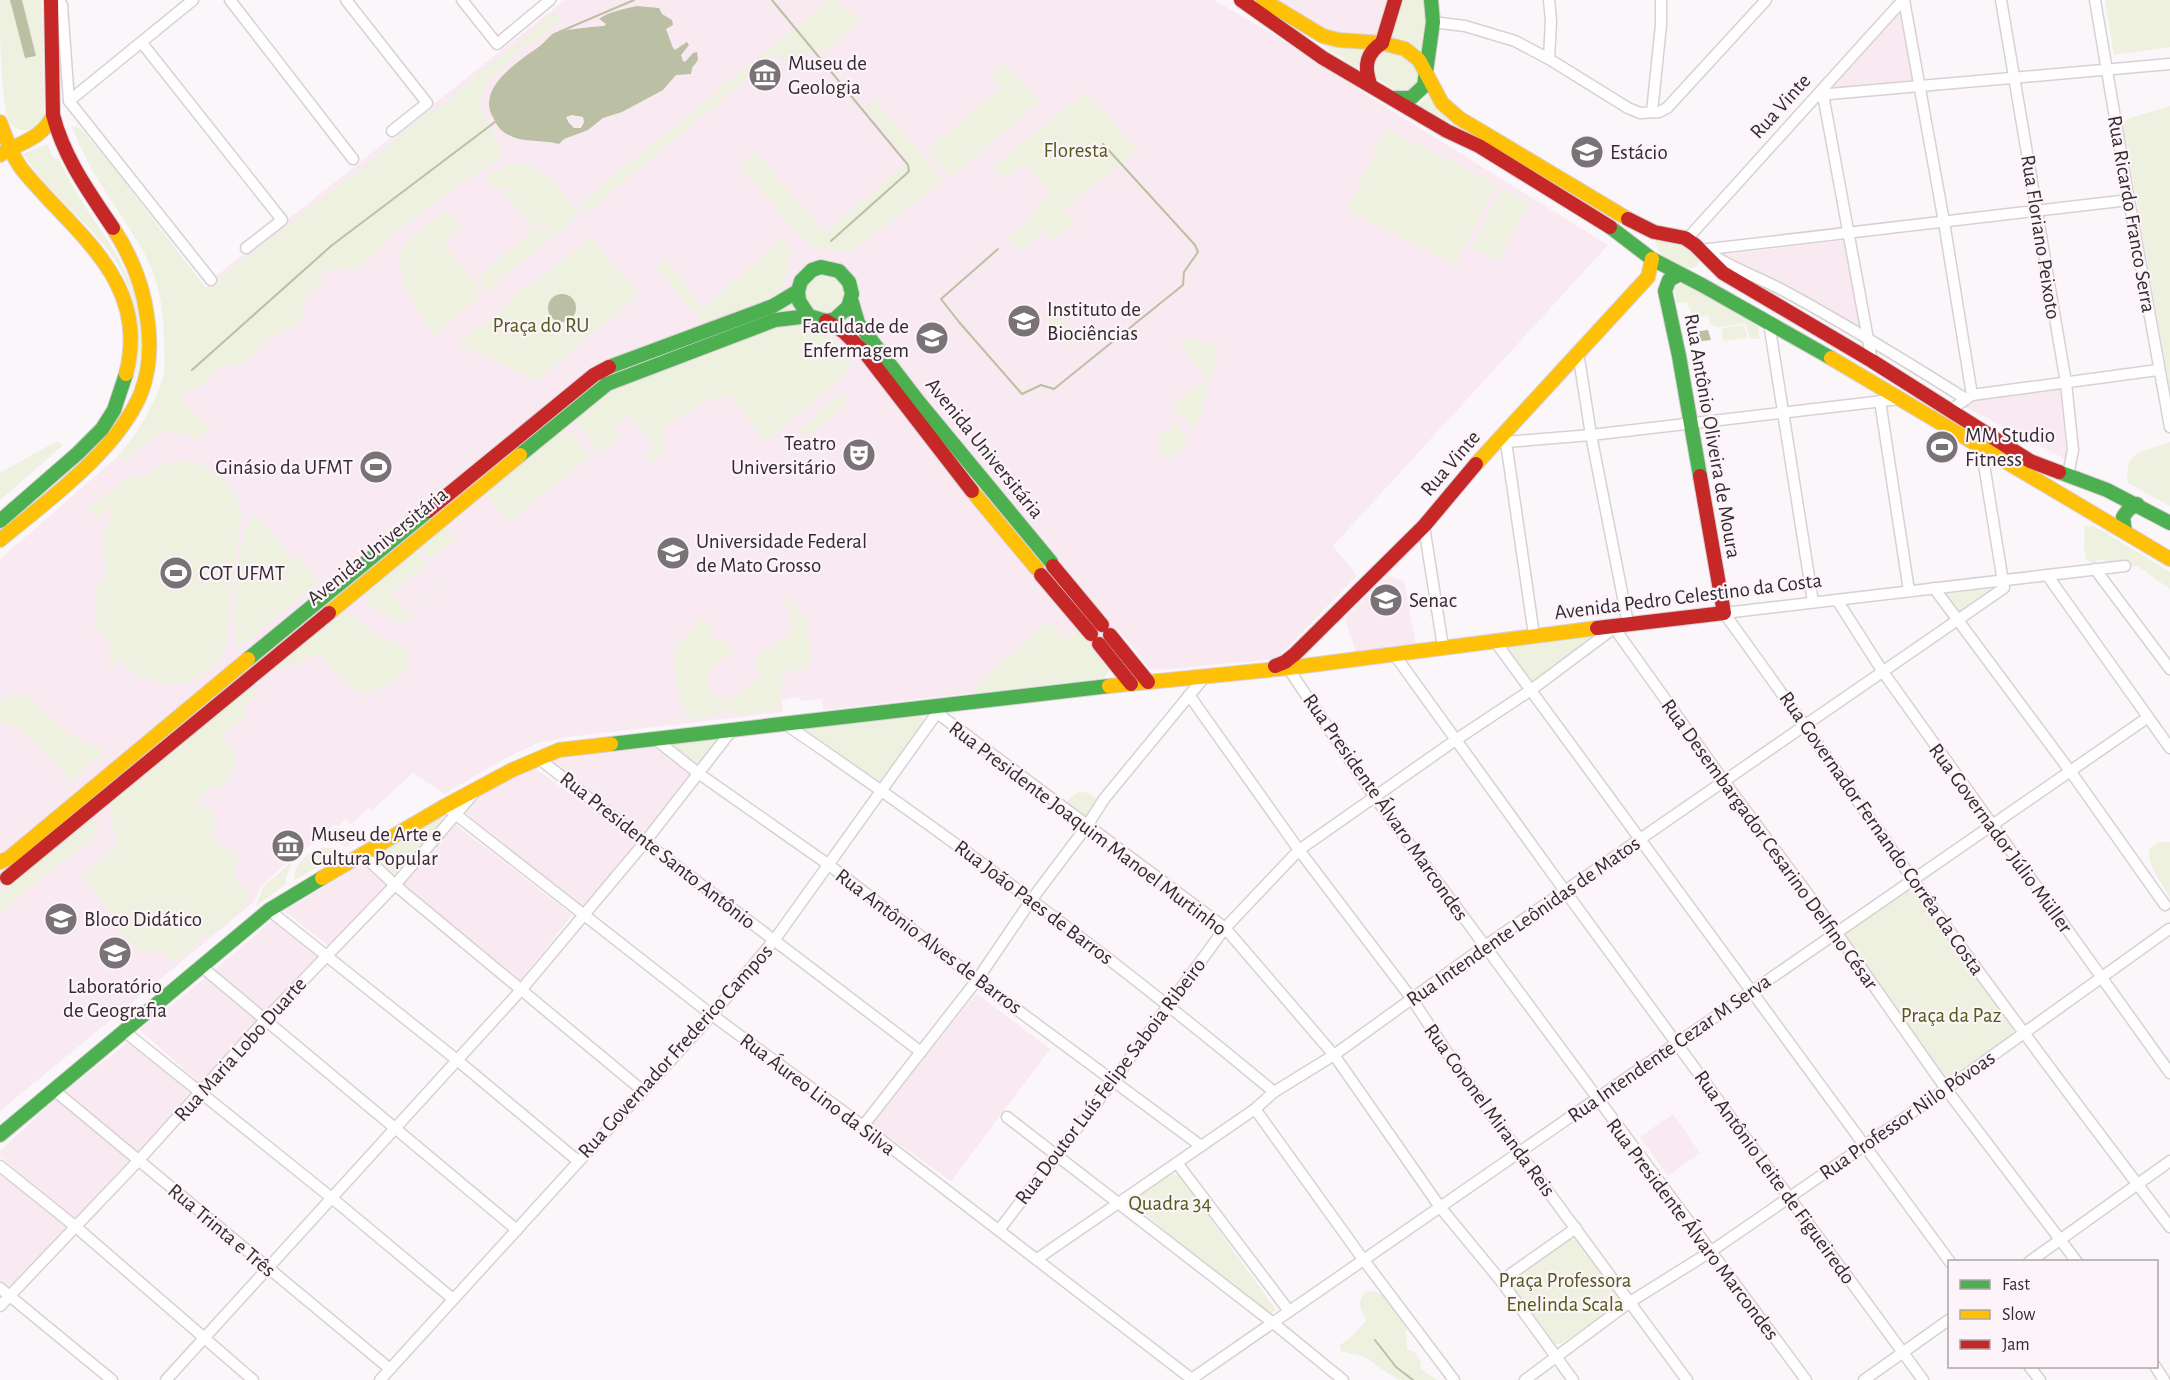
<svg xmlns="http://www.w3.org/2000/svg" width="2170" height="1380" font-family="'Alegreya Sans',sans-serif">
<rect width="100%" height="100%" fill="#fbf6f9"/>
<!-- built -->
<g fill="#f9eaf2">
<path d="M565 0H1214L1278 37 1381 104 1608 245 1333 546 1357 576 1276 659 1158 670 1150 669 1118 629 1093 649 1109 671 1103 678 823 710 822 699 800 701 799 697H794L782 700 783 712 568 737 538 743 508 757 444 794 413 773 371 811 369 808 351 824 346 819 338 826 334 825 305 849 303 848 261 886 254 902 0 1111V559L117 457 130 443 142 424 173 362 211 280Z"/>
<path d="M1273 0H1392L1375 40 1328 35Z"/>
<path d="M1899 11 1914 83 1827 91Z"/>
<path d="M1846 240 1862 340 1712 256Z"/>
<path d="M2060 389 2067 460 1963 406 1975 398Z"/>
<path d="M1388 576 1404 581 1416 645 1356 653 1345 618Z"/>
<path d="M653 745 693 774 644 842 545 759Z"/>
<path d="M532 766 637 842 587 910 462 815 475 799Z"/>
<path d="M455 824 572 915 520 981 402 883Z"/>
<path d="M364 863 389 884 330 947 284 911Z"/>
<path d="M276 917 323 955 264 1018 211 973Z"/>
<path d="M206 977 261 1022 202 1085 140 1030Z"/>
<path d="M975 995H979L1050 1049 951 1181 872 1125 873 1122Z"/>
<path d="M131 1040 197 1094 137 1157 64 1092Z"/>
<path d="M58 1097 136 1161 77 1225 0 1156V1151Z"/>
<path d="M1673 1114 1700 1153 1668 1176 1640 1137Z"/>
<path d="M0 1172 70 1230 11 1293 0 1283Z"/>
</g>
<!-- green -->
<g fill="#eef0e0">
<path d="M0 0H42L44 111 43 119 31 130C23 131 16 130 10 124 0 103 0 28 0 0Z"/>
<path d="M829 0H838L836 2 842 11 847 8 859 21 822 54 815 46 791 67 776 54 587 213 579 204Z"/>
<path d="M1400 0H1427L1424 59 1391 39Z"/>
<path d="M2105 0H2170V47L2114 55Z"/>
<path d="M549 14H559L562 20 535 42 522 48 486 84 479 104 497 140 503 158 467 179 389 237 375 255 357 269H332L323 271 321 282 307 294 299 325 267 339 245 364 218 367 204 385 182 394 191 411 212 426 198 439C153 421 155 440 124 462L117 457C138 434 155 404 164 374 166 366 164 355 164 346 164 309 160 282 142 249 118 208 88 171 72 126L80 128 109 162 206 288 377 156 423 115 444 105 481 71 542 24Z"/>
<path d="M1284 20 1367 47 1359 60 1358 69Z"/>
<path d="M1388 50 1404 55 1422 73 1418 89 1403 95 1375 77 1372 67 1378 54Z"/>
<path d="M1006 64 1040 102 951 177 927 149 1001 87 991 75Z"/>
<path d="M1086 91 1138 150 1064 210 1077 224 1053 240 1044 232 1019 251 1008 238 1036 214 1033 209 1050 194 1024 164 1003 179 992 167Z"/>
<path d="M1429 94 1477 138 1419 105Z"/>
<path d="M874 99 943 180 852 252 819 249 799 236 739 165 756 152 825 233 908 161 865 108Z"/>
<path d="M2170 106V389L2123 124 2127 119Z"/>
<path d="M1386 129 1496 184 1456 265 1346 210Z"/>
<path d="M47 144 53 159 58 158C100 248 170 286 129 399 144 350 141 297 111 254 100 239 87 226 74 213 56 194 37 176 23 154Z"/>
<path d="M510 163C544 163 560 189 579 213L557 234 540 221 532 227 504 194 508 190 502 186 495 190 484 177Z"/>
<path d="M1502 188 1529 202 1498 261 1471 248Z"/>
<path d="M447 209 460 227 443 242 473 280 476 278 479 297 434 336C420 313 386 268 406 242Z"/>
<path d="M538 225 554 236 483 294 480 276Z"/>
<path d="M590 237 639 294 537 380 456 343 498 314 515 293 540 279Z"/>
<path d="M783 237 792 254 781 292 771 298 702 322 655 266 666 258 703 309Z"/>
<path d="M1656 239 1684 243 1699 259 1697 267C1685 273 1651 254 1656 239Z"/>
<path d="M821 272 835 275 845 285 846 299 839 311 825 316 806 307C804 286 801 283 821 272Z"/>
<path d="M1684 282 1758 326 1760 339H1750L1745 323 1720 327 1711 325 1708 315 1700 317 1692 315 1687 302 1677 303 1674 288Z"/>
<path d="M791 303 795 312 602 380 396 546 321 611 18 860 10 865 591 379Z"/>
<path d="M1054 308 1079 338 1068 347 1043 316Z"/>
<path d="M848 316 852 325 1039 555 1038 558H1034L839 321Z"/>
<path d="M798 325 830 338 852 355 851 365 837 382 765 441 729 395 713 398 668 423 661 443 662 455 648 464 646 455 655 446 628 415 612 429 619 438 600 453 578 428 579 414 610 391 777 328Z"/>
<path d="M1744 325 1747 338 1723 341 1722 328Z"/>
<path d="M1188 337 1216 347 1219 350 1213 365 1211 383 1179 342Z"/>
<path d="M1201 382 1208 391 1195 432 1173 405Z"/>
<path d="M846 390V405L812 434 796 432Z"/>
<path d="M1176 423 1185 435 1187 444 1167 461 1162 455 1157 438Z"/>
<path d="M570 432 590 456 509 522 486 493 561 433Z"/>
<path d="M57 441 63 445 0 500V473Z"/>
<path d="M2170 442V506L2128 483C2123 449 2146 452 2170 442Z"/>
<path d="M173 462H193L214 471 230 486 239 504 241 514 225 649C203 694 147 696 119 656L117 665 108 664 111 644 104 633 94 630 97 607 95 597 97 587 104 577 106 563 102 541 111 511 107 510 101 517 92 516 91 510 86 509 130 476 139 477V480L154 468Z"/>
<path d="M254 512 295 561 300 557 318 583 237 649C231 622 237 534 254 512Z"/>
<path d="M2085 526H2093L2101 530 2170 572V589L2139 567 2124 563 2114 564 2100 559 2093 563 2086 560 2084 549Z"/>
<path d="M446 527 456 539 430 560 420 548Z"/>
<path d="M416 551 427 565 392 593 408 613 443 585 442 583 445 582 447 585 418 607 403 624 370 606 363 593Z"/>
<path d="M1992 589 1994 591 1960 618 1941 591Z"/>
<path d="M789 599 805 617 812 663 806 669 788 670 781 680 780 709 735 715C727 709 720 708 714 717L688 719 679 692 673 659 677 646 699 618 711 623V636L731 645 732 654C719 659 713 666 707 679L711 693 720 699 729 698 756 681 758 673 755 663C772 630 808 651 784 601Z"/>
<path d="M348 614 380 637 405 646 411 665 395 682 364 694 349 687 320 655C305 656 304 663 293 666 272 671 274 668 257 682V692L246 706V714L242 722 222 733 236 757 229 780 219 788 212 785 206 794 193 803 207 806 216 817 211 833 217 846 226 848 240 858 234 869V878L245 887 248 898 246 906 212 934 202 937 195 947 174 961 153 949 142 953 116 928 109 909 81 877 119 844 112 826 111 802 119 794 331 616Z"/>
<path d="M1046 623 1051 624 1064 638 1077 633 1082 635 1109 671 1103 678 975 693V686Z"/>
<path d="M1615 626 1533 684 1501 642Z"/>
<path d="M7 695H28L70 735 104 750 98 760 85 767 72 783C55 764 25 726 0 722V703Z"/>
<path d="M917 713 925 720 882 783 798 730 800 727Z"/>
<path d="M721 739 699 765H696L668 745Z"/>
<path d="M1078 792C1085 792 1094 793 1097 801L1086 818H1084L1066 806 1069 799Z"/>
<path d="M439 817 443 819 442 824 394 877 373 856Z"/>
<path d="M91 820 97 822 99 826 97 834 0 912V891Z"/>
<path d="M334 828H339L350 844 346 847 338 842 317 841Z"/>
<path d="M2158 842H2170V899C2162 881 2149 871 2149 849Z"/>
<path d="M322 848H334L343 852 295 880C293 862 307 854 322 848Z"/>
<path d="M292 862 286 878V884L256 906 263 887Z"/>
<path d="M1905 890 1913 892 2014 1028 2010 1037 1951 1079 1943 1077 1846 938 1847 931Z"/>
<path d="M1172 1174 1179 1175 1276 1310 1269 1315 1259 1310 1136 1206 1139 1195Z"/>
<path d="M1571 1238 1576 1239 1620 1299 1619 1305 1560 1344H1554L1510 1285 1511 1281Z"/>
<path d="M1373 1291 1385 1295 1406 1321 1407 1350 1415 1352 1421 1363 1420 1368 1437 1380H1398L1363 1356 1341 1351 1340 1345 1350 1338 1367 1320C1360 1310 1357 1302 1365 1292Z"/>
</g>
<!-- water -->
<g fill="#bbc0a4" fill-rule="evenodd">
<path d="M10 0H22L36 56 25 58Z"/>
<path d="M637 6 659 8 662 14 672 20 673 25 666 29 673 48 675 50 687 42 689 45 681 55 683 61 685 62 693 53 697 52 698 60 692 68 691 74 676 75 663 90 622 112 603 118 588 130 564 139 559 144C541 139 522 144 505 133 499 129 497 125 494 119 474 89 519 61 540 46 545 42 549 36 554 33 560 30 597 26 604 26L606 24 599 19C610 11 624 9 637 6ZM572 115 583 117 584 122 581 128H574L569 123 566 117Z"/>
<circle cx="562" cy="308" r="14"/>
<path d="M1708 330 1711 340 1694 342 1693 332Z"/>
</g>
<g fill="none" stroke-linecap="round" stroke-linejoin="round">
<!-- stream -->
<g stroke="#bbc0a4" stroke-width="2">
<path d="M772 0 908 165 909 171 905 175 831 241"/>
<path d="M558 34 559 32 634 0"/>
<path d="M998 249 941 299 959 322 1022 394 1041 385 1054 389 1183 285 1184 272 1198 252 1195 245 1103 144"/>
<path d="M192 370 331 246 495 122"/>
<path d="M1375 1340 1396 1367 1413 1380"/>
</g>
<!-- street casing -->
<g stroke="#d8d1d4" stroke-width="13">
<g id="street">
<path d="M58 0 62 5 69 101 211 280"/>
<path d="M230 0 353 159"/>
<path d="M346 0 427 103 392 131"/>
<path d="M462 0 497 44 550 0"/>
<path d="M1549 0 1551 21 1549 59"/>
<path d="M1904 0 1944 222 1972 395"/>
<path d="M2001 0 2066 383 2073 450 2068 475"/>
<path d="M2095 0 2129 200 2170 427"/>
<path d="M1433 22 1465 26 1515 41 1549 59 1628 108 1640 113 1659 112 1667 108 1766 0"/>
<path d="M142 43 282 220 246 248"/>
<path d="M1818 95 2170 64"/>
<path d="M1818 95 1824 100 1872 361"/>
<path d="M69 101 193 0"/>
<path d="M1652 112 1661 25V0"/>
<path d="M1687 239 1903 0"/>
<path d="M1700 250 2129 200"/>
<path d="M1711 254C1733 269 1763 279 1788 293 1849 326 1907 362 1966 399"/>
<path d="M1769 323 1813 602"/>
<path d="M1578 352 1591 435 1628 623"/>
<path d="M1880 401 1909 591"/>
<path d="M1949 411 1972 395 2158 370"/>
<path d="M1506 442 1534 635"/>
<path d="M1494 443 1591 435 1900 399"/>
<path d="M1424 526 1443 647"/>
<path d="M2125 566 1724 613C1788 701 1850 790 1913 880 1996 997 2083 1113 2170 1227"/>
<path d="M2095 569 2170 669"/>
<path d="M2047 575 2170 748"/>
<path d="M1934 588 2073 775 2165 905"/>
<path d="M1837 600 1883 672 2170 1073"/>
<path d="M1615 629 1723 780 1836 932 1946 1089 2077 1262"/>
<path d="M1494 640 1950 1262"/>
<path d="M1394 654 1565 891 1923 1380"/>
<path d="M1288 668 1374 796 1806 1380"/>
<path d="M1189 695 1299 850 1412 999 1458 1069 1519 1152 1687 1380"/>
<path d="M929 707 1225 928 1334 1055 1440 1207 1501 1281 1573 1380"/>
<path d="M785 724C954 839 1117 961 1274 1092"/>
<path d="M655 739 698 773 829 865 977 980 1201 1146"/>
<path d="M538 758 645 842 921 1052"/>
<path d="M445 806 712 1015 863 1126 1193 1380"/>
<path d="M361 853 395 885 643 1091"/>
<path d="M269 910 457 1060 578 1161"/>
<path d="M202 967 517 1230"/>
<path d="M124 1031 333 1199 453 1299"/>
<path d="M54 1090 390 1369"/>
<path d="M1255 1109 1360 1255 1454 1380"/>
<path d="M1007 1117 1272 1322 1343 1380"/>
<path d="M863 1126 977 980 1032 899 1087 826 1104 799 1206 675"/>
<path d="M1177 1163 1289 1311"/>
<path d="M0 1166 76 1227 253 1380"/>
<path d="M999 1230 1114 1080 1225 928 1299 850 1457 739 1531 690 1618 625"/>
<path d="M1037 1259 1255 1109 1274 1092 1334 1055 1485 946 2004 588 1981 446"/>
<path d="M2029 1262 2170 1161"/>
<path d="M1501 1281 1576 1228"/>
<path d="M0 1288 112 1380"/>
<path d="M0 1306 139 1160 265 1020 395 885 474 793"/>
<path d="M2029 1366 2040 1380"/>
<path d="M2155 1366 2164 1380"/>
<path d="M166 1380 521 990 645 842 732 730"/>
<path d="M380 1380 712 1015 775 939 937 713"/>
<path d="M1190 1380 2147 718"/>
<path d="M1525 1380 1630 1302 1710 1252 1790 1197 1946 1089 2169 929"/>
<path d="M1864 1380 1950 1319"/>
</g>
</g>
<!-- fast casing -->
<g stroke="#d8d1d4" stroke-width="16">
<g id="fast">
<path d="M1393 98H1411L1424 86 1433 22 1431 0"/>
<path d="M1610 227 1652 259 1702 285 1831 358"/>
<path d="M1680 274 1669 280 1665 291 1679 356 1700 476"/>
<path d="M851 299 858 323 918 401 1051 562"/>
<path d="M609 367 773 306 798 291"/>
<path d="M520 455 607 384 775 320 809 316 826 321 835 319 848 307 852 294 849 282 839 271 821 267 812 270 801 281 798 291 799 301 809 316"/>
<path d="M2059 472 2107 490 2170 523"/>
<path d="M0 521 78 453 102 429 114 410 126 374"/>
<path d="M2125 532 2123 517 2128 510 2137 504"/>
<path d="M248 659 428 511"/>
<path d="M611 744 1109 686"/>
<path d="M0 1135 269 910 322 878"/>
</g>
</g>
<!-- slow casing -->
<g stroke="#d8d1d4" stroke-width="16">
<g id="slow">
<path d="M1263 0 1323 36 1339 40 1382 43 1405 49 1419 60 1442 103 1459 118 1628 219"/>
<path d="M0 122C6 138 11 154 21 168 71 231 151 279 126 374"/>
<path d="M0 155C20 142 43 139 53 115"/>
<path d="M1831 358 2170 559"/>
<path d="M1476 464 1648 277 1652 259"/>
<path d="M972 491 1037 569"/>
<path d="M0 540C46 502 118 450 141 393 150 369 151 341 147 316 143 285 130 254 113 228"/>
<path d="M329 613 520 455"/>
<path d="M1109 686 1288 668 1597 628"/>
<path d="M0 862 9 858 248 659"/>
<path d="M322 878 445 806 512 770 559 750 611 744"/>
</g>
</g>
<!-- jam casing -->
<g stroke="#d8d1d4" stroke-width="16">
<g id="jam">
<path d="M51 0 53 115C64 158 89 192 113 228"/>
<path d="M1241 0 1323 58 1447 131 1479 146 1610 227"/>
<path d="M1382 43 1395 0"/>
<path d="M1370 84C1364 67 1366 53 1382 43"/>
<path d="M1628 219 1654 232 1685 238 1695 245 1723 273 1872 361 2030 461 2059 472"/>
<path d="M826 321 844 332 866 354 972 491"/>
<path d="M428 511 594 375 609 367"/>
<path d="M1053 566 1102 625"/>
<path d="M1041 575 1091 634"/>
<path d="M1597 628 1724 613 1700 476"/>
<path d="M1110 635 1148 682"/>
<path d="M1099 644 1131 684"/>
<path d="M1275 666 1285 662 1295 654 1424 526 1476 464"/>
<path d="M7 878 329 613"/>
</g>
</g>
<!-- street -->
<use href="#street" stroke="#fefefe" stroke-width="10"/>
<!-- fast -->
<use href="#fast" stroke="#4caf50" stroke-width="14"/>
<!-- slow -->
<use href="#slow" stroke="#ffc107" stroke-width="14"/>
<!-- jam -->
<use href="#jam" stroke="#c62828" stroke-width="14"/>
</g>
<!-- icons -->
<defs>
<g id="museum-disc" transform="scale(1.725)"><circle r="9.5" fill="#797276" stroke="#fdf4f9"/><path d="M0-6L6-3V-2H-6V-3ZM-5-1h2V3h-2ZM-1-1h2V3h-2ZM3-1h2V3H3ZM-6 4H6V6H-6Z" fill="#fff"/></g>
<g id="university-disc" transform="scale(1.725)"><circle r="9.5" fill="#797276" stroke="#fdf4f9"/><path d="M0-5L7-2L0 1L-7-2ZM-4 1L0 2.5L4 1V4Q0 6-4 4Z" fill="#fff"/></g>
<g id="stadium-disc" transform="scale(1.725)"><circle r="9.5" fill="#797276" stroke="#fdf4f9"/><path d="M0-5a6.5 5 0 1 0 0 10a6.5 5 0 1 0 0-10ZM-3.5-1.8h7v3.6h-7Z" fill="#fff"/></g>
<g id="theatre-disc" transform="scale(1.725)"><circle r="9.5" fill="#797276" stroke="#fdf4f9"/><path d="M-5-5.5Q0-4 5-5.5V0Q5 5 0 6Q-5 5-5 0ZM-3.3-2.5H-1v1.5H-3.3ZM1-2.5H3.3v1.5H1ZM-2.8 1Q0 5.5 2.8 1Z" fill="#fff"/></g>
</defs>
<g fill-rule="evenodd">
<use href="#museum-disc" x="765" y="75"/>
<use href="#university-disc" x="1587" y="152"/>
<use href="#university-disc" x="1024" y="321"/>
<use href="#university-disc" x="932" y="338"/>
<use href="#stadium-disc" x="1942" y="447"/>
<use href="#theatre-disc" x="859" y="455"/>
<use href="#stadium-disc" x="376" y="467"/>
<use href="#university-disc" x="673" y="553"/>
<use href="#stadium-disc" x="176" y="573"/>
<use href="#university-disc" x="1386" y="600"/>
<use href="#museum-disc" x="288" y="846"/>
<use href="#university-disc" x="61" y="919"/>
<use href="#university-disc" x="115" y="953"/>
</g>
<g text-anchor="middle" stroke-width="4.5" stroke-linejoin="round" paint-order="stroke">
<!-- poi labels -->
<g font-size="21" fill="#332b2f" stroke="#fdf4f9" text-anchor="start">
<text x="788" y="70">Museu de<tspan x="788" dy="24">Geologia</tspan></text>
<text x="1610" y="159">Estácio</text>
<text x="1047" y="316">Instituto de<tspan x="1047" dy="24">Biociências</tspan></text>
<text x="909" y="333" text-anchor="end">Faculdade de<tspan x="909" dy="24">Enfermagem</tspan></text>
<text x="1965" y="442">MM Studio<tspan x="1965" dy="24">Fitness</tspan></text>
<text x="836" y="450" text-anchor="end">Teatro<tspan x="836" dy="24">Universitário</tspan></text>
<text x="353" y="474" text-anchor="end">Ginásio da UFMT</text>
<text x="696" y="548">Universidade Federal<tspan x="696" dy="24">de Mato Grosso</tspan></text>
<text x="199" y="580">COT UFMT</text>
<text x="1409" y="607">Senac</text>
<text x="311" y="841">Museu de Arte e<tspan x="311" dy="24">Cultura Popular</tspan></text>
<text x="84" y="926">Bloco Didático</text>
<text x="115" y="993" text-anchor="middle">Laboratório<tspan x="115" dy="24">de Geografia</tspan></text>
</g>
<!-- street labels -->
<g font-size="21" fill="#332b2f" stroke="#fdf4f9">
<text transform="translate(1780 106) rotate(-48)" y="7">Rua Vinte</text>
<text transform="translate(2132 214) rotate(80)" y="7">Rua Ricardo Franco Serra</text>
<text transform="translate(2041 237) rotate(81)" y="7">Rua Floriano Peixoto</text>
<text transform="translate(1713 436) rotate(80)" y="7">Rua Antônio Oliveira de Moura</text>
<text transform="translate(985 448) rotate(51)" y="7">Avenida Universitária</text>
<text transform="translate(1450 463) rotate(-49)" y="7">Rua Vinte</text>
<text transform="translate(377 546) rotate(-39)" y="7">Avenida Universitária</text>
<text transform="translate(1688 596) rotate(-7)" y="7">Avenida Pedro Celestino da Costa</text>
<text transform="translate(1386 807) rotate(55)" y="7">Rua Presidente Álvaro Marcondes</text>
<text transform="translate(1088 828) rotate(37)" y="7">Rua Presidente Joaquim Manoel Murtinho</text>
<text transform="translate(1882 833) rotate(55)" y="7">Rua Governador Fernando Corrêa da Costa</text>
<text transform="translate(2001 838) rotate(54)" y="7">Rua Governador Júlio Müller</text>
<text transform="translate(1770 844) rotate(54)" y="7">Rua Desembargador Cesarino Delfino César</text>
<text transform="translate(658 850) rotate(38)" y="7">Rua Presidente Santo Antônio</text>
<text transform="translate(1034 902) rotate(37)" y="7">Rua João Paes de Barros</text>
<text transform="translate(1523 921) rotate(-35)" y="7">Rua Intendente Leônidas de Matos</text>
<text transform="translate(929 941) rotate(37)" y="7">Rua Antônio Alves de Barros</text>
<text transform="translate(1669 1048) rotate(-35)" y="7">Rua Intendente Cezar M Serva</text>
<text transform="translate(240 1049) rotate(-48)" y="7">Rua Maria Lobo Duarte</text>
<text transform="translate(675 1051) rotate(-48)" y="7">Rua Governador Frederico Campos</text>
<text transform="translate(1110 1081) rotate(-53)" y="7">Rua Doutor Luís Felipe Saboia Ribeiro</text>
<text transform="translate(818 1094) rotate(37)" y="7">Rua Áureo Lino da Silva</text>
<text transform="translate(1490 1110) rotate(54)" y="7">Rua Coronel Miranda Reis</text>
<text transform="translate(1907 1115) rotate(-35)" y="7">Rua Professor Nilo Póvoas</text>
<text transform="translate(1775 1177) rotate(54)" y="7">Rua Antônio Leite de Figueiredo</text>
<text transform="translate(1693 1229) rotate(53)" y="7">Rua Presidente Álvaro Marcondes</text>
<text transform="translate(222 1230) rotate(40)" y="7">Rua Trinta e Três</text>
</g>
<!-- park labels -->
<g font-size="21" fill="#515b1a" stroke="#fdf4f9">
<text x="1076" y="157">Floresta</text>
<text x="541" y="332">Praça do RU</text>
<text x="1951" y="1022">Praça da Paz</text>
<text x="1170" y="1210">Quadra 34</text>
<text x="1565" y="1287">Praça Professora<tspan x="1565" dy="24">Enelinda Scala</tspan></text>
</g>
</g>
<!-- legend -->
<rect x="1948" y="1260" width="210" height="108" fill="#fdf4f9" stroke="#aca4a8" stroke-width="1.5"/>
<rect x="1960" y="1280" width="30" height="9" fill="#4caf50" stroke="#aca4a8" stroke-width="1.5"/>
<text x="2002" y="1290" font-size="18" fill="#332b2f">Fast</text>
<rect x="1960" y="1310" width="30" height="9" fill="#ffc107" stroke="#aca4a8" stroke-width="1.5"/>
<text x="2002" y="1320" font-size="18" fill="#332b2f">Slow</text>
<rect x="1960" y="1340" width="30" height="9" fill="#c62828" stroke="#aca4a8" stroke-width="1.5"/>
<text x="2002" y="1350" font-size="18" fill="#332b2f">Jam</text>
</svg>
